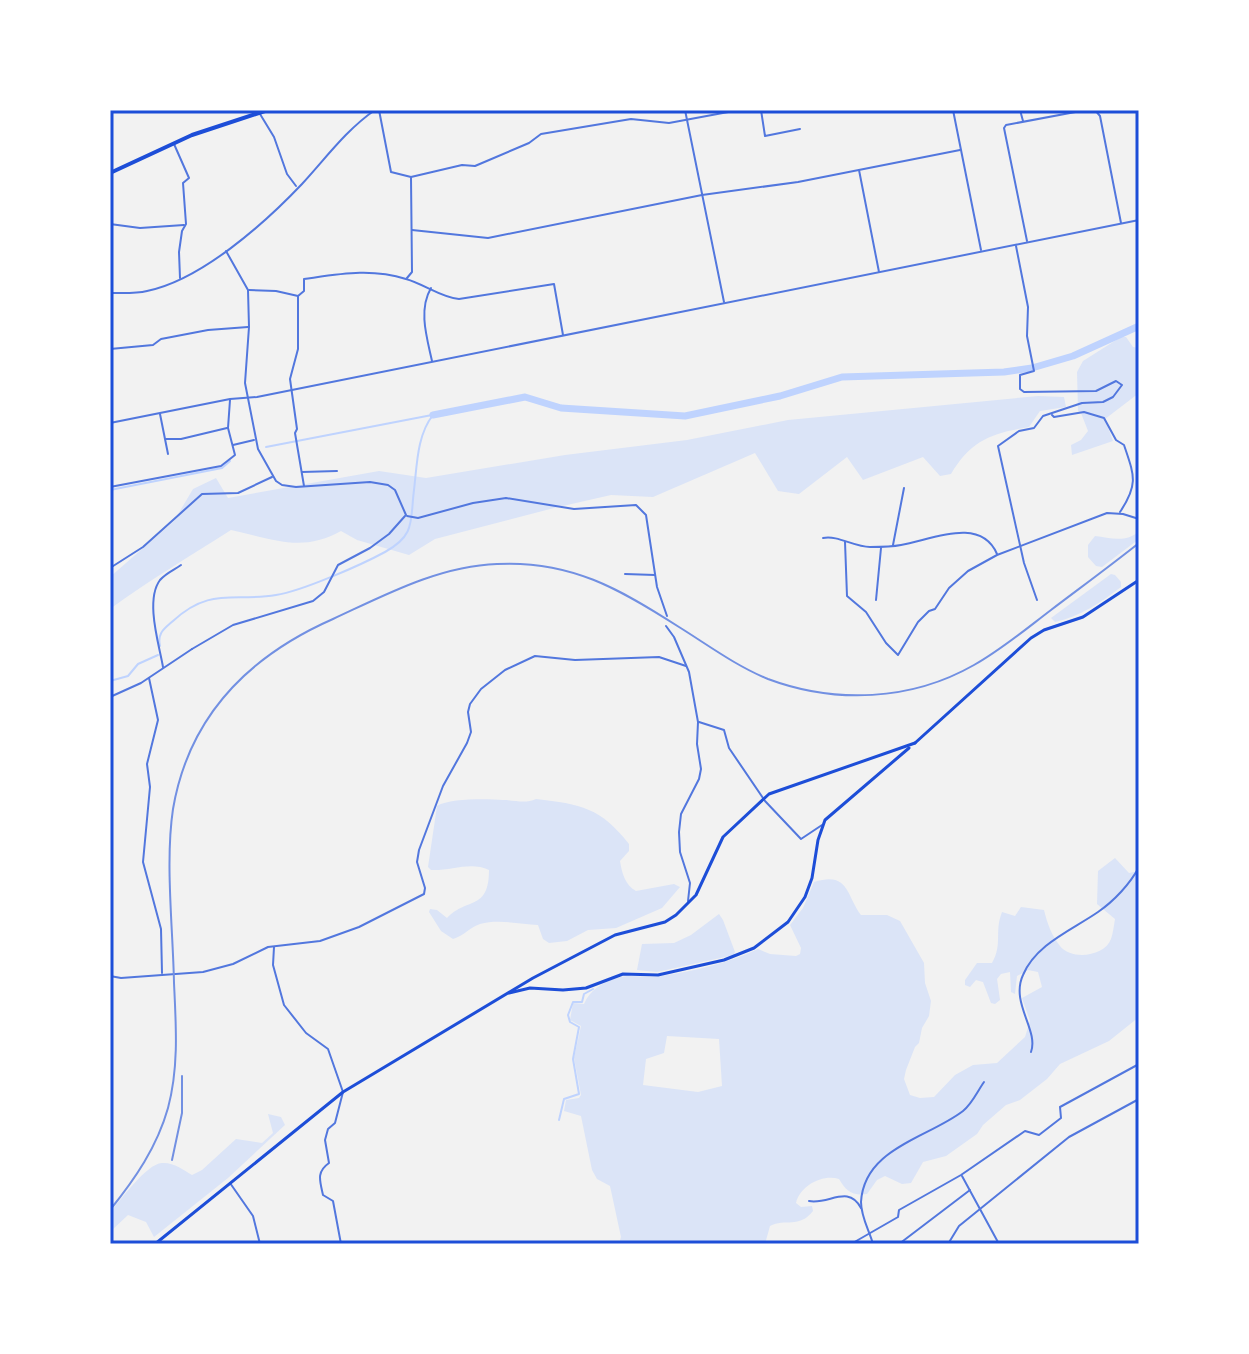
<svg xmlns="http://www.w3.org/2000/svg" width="1249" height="1354" font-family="Arial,sans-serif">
<rect width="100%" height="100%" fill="#f2f2f2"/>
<!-- green -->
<g fill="#dbe4f7" fill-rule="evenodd">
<path d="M1121 337H1126L1133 347 1139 348V393L1105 419 1113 441 1072 455 1071 445 1081 440 1088 431 1081 413 1078 411 1077 372 1083 361Z"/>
<path d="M1038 396 1064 397 1066 407 1040 411 1029 427C992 433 971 440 951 474L940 476 923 457 863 480 847 457 799 494 778 491 755 453 653 497 611 495 554 508 435 539 409 555 357 540 341 531C302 553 273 539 231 530 190 556 150 580 110 609V577L174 521 193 489 216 478 228 498 379 471 426 478 565 455 687 440 788 420Z"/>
<path d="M1139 531V539L1102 567 1096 566 1088 557V545L1095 536C1110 538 1127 543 1139 531Z"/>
<path d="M1111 574 1115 575 1121 582V587C1100 603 1081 616 1055 622L1051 618Z"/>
<path d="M536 799C581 804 601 808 629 844V851L620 861C622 873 625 885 636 891L674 884 680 887 662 908 616 928 588 930 567 941 549 943 543 939 538 925C520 924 498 919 480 924 470 927 464 936 453 939L441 931 429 912 430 909 437 910 447 918C467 897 489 911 489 870 471 861 451 871 431 870L428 867 437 806C450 798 487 799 503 800 515 800 525 804 536 799Z"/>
<path d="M1115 858 1129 873 1139 871V1017L1109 1041 1060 1064 1047 1079 1020 1100 1006 1105 983 1125 977 1134 946 1156 923 1162 911 1183 902 1184 885 1176 877 1180 867 1194C852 1196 846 1191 839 1179 822 1174 800 1186 796 1203L801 1207 812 1206 813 1211C799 1229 785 1218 770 1226L765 1244H619L621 1237 610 1186 597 1179 592 1170 581 1116 564 1111 566 1100 579 1098 581 1095 574 1058 581 1026 570 1020 573 1003 584 1004C590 990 601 983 617 978 631 973 646 979 661 976 694 971 728 963 758 949L770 954 796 956 800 954 801 948 790 925 803 908 814 882C849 871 846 895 861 915H887L900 921 924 963 925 983 931 1001 929 1016 922 1028 919 1043 915 1047 906 1070 904 1079 910 1095 920 1098 934 1097 955 1075 973 1065 997 1063 1025 1037 1030 1021 1022 998 1042 987 1038 972 1028 970 1017 976 1015 994 1011 992 1010 972 1001 974 997 979 1000 1000 995 1004 991 1003 983 982 976 980 970 987 965 985V980L977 963H992C1003 944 994 932 1002 912L1015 916 1021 907 1044 910C1047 923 1052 936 1060 946 1072 961 1105 956 1111 939 1113 933 1114 925 1115 919L1097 904 1098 871ZM667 1036 719 1039 722 1086 698 1092 643 1085 646 1059 664 1053Z"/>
<path d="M719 914 723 920 735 952 734 955 657 972 637 970 642 944 674 943 691 935Z"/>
<path d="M268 1114 281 1117 285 1125 228 1178 154 1237 146 1222 128 1215 110 1232V1212C121 1200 146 1164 162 1163 173 1162 184 1170 192 1175L202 1170 236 1139 262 1143 273 1133Z"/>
</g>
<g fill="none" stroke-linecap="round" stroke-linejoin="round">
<!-- stream -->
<g stroke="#bfd3fe" stroke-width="2">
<path d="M266 447 432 415"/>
<path d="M110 490 222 468 230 461"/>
<path d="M160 646C157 633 164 629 173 621 210 587 232 602 276 595 302 591 361 565 385 552 416 535 410 521 414 490 417 465 417 435 433 415"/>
<path d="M110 681 128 676 138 664 158 655"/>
<path d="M559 1120 564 1099 579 1094 573 1059 579 1027 570 1022 568 1015 573 1002H582L584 994 593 989"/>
</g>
<!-- river -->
<path stroke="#bfd3fe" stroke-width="7" d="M433 415 525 397 561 408 685 416 780 396 842 377 1004 372 1032 368 1073 356 1139 326"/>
<!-- minor -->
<g stroke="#5277de" stroke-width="2">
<path d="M379 110 391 172 411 177 462 165 475 166 529 143 541 134 631 119 669 123 739 110"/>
<path d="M685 110 724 302"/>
<path d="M761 110 765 136 800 129"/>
<path d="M953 110 981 250"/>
<path d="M1095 110 1100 116 1121 223"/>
<path d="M260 114 274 137 287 174 296 186"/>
<path d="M174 144 189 178 183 183 186 224 182 231 179 252 180 278"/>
<path d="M859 170 879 272"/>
<path d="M110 224 140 228 184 225"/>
<path d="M412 230 488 238 702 195 798 182 960 150"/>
<path d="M1027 241 1004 128 1006 125 1086 110"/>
<path d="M1016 246 1028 307 1027 336 1034 371 1020 375V389L1024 392 1096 391 1116 381 1122 385 1113 397 1103 402 1082 403 1043 416 1034 428 1019 431 998 446 1024 563 1037 600"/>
<path d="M226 251 248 290 249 327 245 383 258 449 276 481 282 485 296 487 370 482 388 485 395 490 406 515"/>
<path d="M407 278 412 272 411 178"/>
<path d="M431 288C418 310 427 338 432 361"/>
<path d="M249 290 276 291 298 296"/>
<path d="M110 293C122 293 135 294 147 291 201 280 264 224 302 184 326 158 346 130 375 110"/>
<path d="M110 349 153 345 161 339 208 330 248 327"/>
<path d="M160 414 168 454"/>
<path d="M1052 415 1054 417 1084 412 1104 418 1116 440 1124 445C1134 475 1139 484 1120 512"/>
<path d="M166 439H181L227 428"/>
<path d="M233 445 254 440"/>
<path d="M302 472 337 471"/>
<path d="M304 486 295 433 297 429 290 379 298 349V296L304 291V279C340 274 371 268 406 279 424 284 442 298 459 299L554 284 563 335"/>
<path d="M110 487 221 466 235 455 228 428 230 400"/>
<path d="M407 516 418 518 473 503 506 498 574 509 636 505 646 515 657 587 667 616"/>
<path d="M823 538C838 535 854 547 870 547 880 547 891 547 901 545 929 541 980 515 997 554"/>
<path d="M845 542 847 596 866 612 886 643 898 655 918 622 929 611 935 609 949 588 968 571 997 555 1107 513 1123 514 1139 519"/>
<path d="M893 545 904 488"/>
<path d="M110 568 143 547 202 494 238 493 272 477"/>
<path d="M625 574 655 575"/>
<path d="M876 600 881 548"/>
<path d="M666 626 674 637 689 672 698 722 697 744 701 769 699 779 681 814 679 832 680 852 690 883 688 901"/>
<path d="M192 649 233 625 313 601 324 592 338 565 370 548 389 534 405 516"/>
<path d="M163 667C159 644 145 600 160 580 166 573 174 570 181 565"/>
<path d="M149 678 158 720 147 764 150 787 143 862 161 929 162 973"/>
<path d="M699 722 724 730 729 748 765 801 801 839 822 825"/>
<path d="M274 947 273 965 284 1005 306 1033 328 1049 343 1092 335 1123 328 1129 325 1140 329 1163C316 1172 320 1181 323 1195L333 1201 341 1244"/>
<path d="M110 976 121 978 203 972 233 964 268 947 320 941 359 927 424 894 425 888 417 862 419 850 443 786 467 743 471 732 468 712 470 704 481 689 505 670 535 656 575 660 659 657 686 666"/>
<path d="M1031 1052C1039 1030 1010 1003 1023 975 1036 944 1072 930 1098 912 1114 901 1130 884 1139 867"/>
<path d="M962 1176 999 1244"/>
<path d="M230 1183 253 1216 260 1244"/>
<path d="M809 1201C829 1205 848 1184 861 1208"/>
<path d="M851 1244 898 1217 899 1210 961 1175 1025 1131 1039 1135 1061 1118 1060 1107 1139 1064"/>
<path d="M873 1244C869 1230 861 1217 861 1202 864 1148 928 1138 963 1111 972 1104 977 1092 984 1082"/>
<path d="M899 1244 970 1190"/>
<path d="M948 1244 959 1226 1069 1137 1139 1099"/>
</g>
<!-- tertiary -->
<g stroke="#5277de" stroke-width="2">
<path d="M1020 110 1023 121"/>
<path d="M110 423 230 399 257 397 1139 220"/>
<path d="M110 697 141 683 192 649"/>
</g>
<!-- primary -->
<g stroke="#1d4ed8" stroke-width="3">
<path d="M915 743 1031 638 1044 630 1083 617 1139 580"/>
<path d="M509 993 530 988 563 990 586 988 623 974 658 975 724 960 754 948 788 922 805 897 812 878 818 840 825 820 909 748"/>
<path d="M155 1244 343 1092 533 978 615 935 665 922 676 915 696 895 723 837 769 794 915 743"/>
</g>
<!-- trunk -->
<path stroke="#1d4ed8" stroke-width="4" d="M110 173 192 135 268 110"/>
<!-- rail -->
<g stroke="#7290e2" stroke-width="2">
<path d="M172 1160 182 1113V1076"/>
<path d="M110 1210C135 1179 157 1147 168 1108 179 1067 176 1025 174 983 173 929 165 862 173 809 189 715 249 656 333 619 385 595 439 566 497 564 570 560 620 589 679 627 708 645 736 666 768 679 835 704 911 701 974 665 1001 650 1026 629 1051 610 1080 588 1110 566 1139 543"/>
</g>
</g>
<!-- border -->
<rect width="1249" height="1354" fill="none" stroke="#ffffff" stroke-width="224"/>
<rect x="112" y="112" width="1025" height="1130" fill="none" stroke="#1d4ed8" stroke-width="3"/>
</svg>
